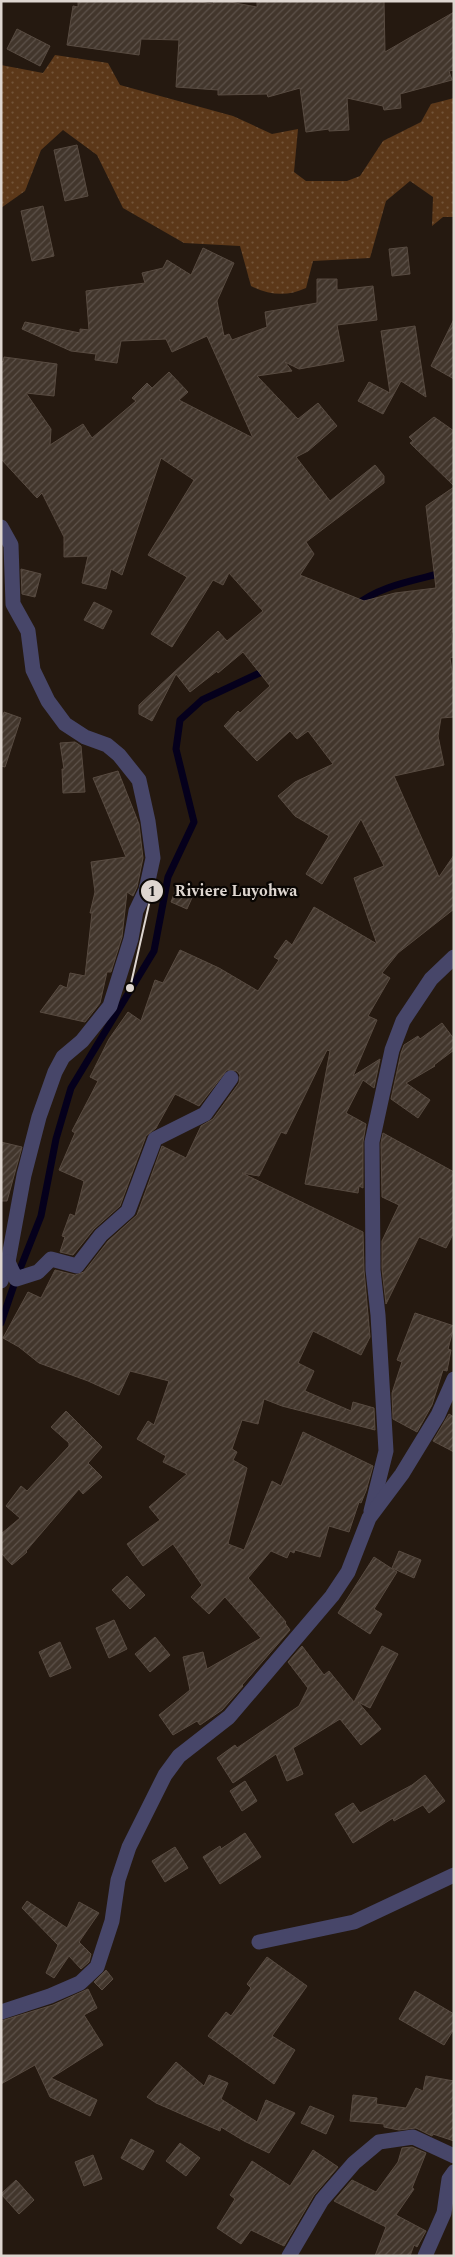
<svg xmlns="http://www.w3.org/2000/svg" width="455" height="2257" font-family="Spectral,serif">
<defs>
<pattern id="grass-dots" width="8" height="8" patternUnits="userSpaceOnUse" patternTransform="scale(1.25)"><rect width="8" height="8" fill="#5c3819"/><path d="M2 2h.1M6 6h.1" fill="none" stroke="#735439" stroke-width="1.8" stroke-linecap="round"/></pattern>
<pattern id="building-hatch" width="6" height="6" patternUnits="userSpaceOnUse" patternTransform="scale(1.25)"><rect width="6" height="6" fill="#42362c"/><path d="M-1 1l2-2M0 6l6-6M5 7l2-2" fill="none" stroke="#5d524a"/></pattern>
</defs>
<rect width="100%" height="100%" fill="#251910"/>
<!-- grass -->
<path fill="url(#grass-dots)" d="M55 55 108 63 120 85 233 116 272 134 298 129 294 172 306 181H347L360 176 383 141 421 122 431 104 454 98V217H443L432 226 433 197 410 181 386 201 370 258 313 261 306 288C287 297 269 295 251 286L240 246 184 243 123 208 97 155 63 130 41 150 25 191 1 208V65L43 73Z"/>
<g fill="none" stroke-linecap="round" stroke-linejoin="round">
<!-- stream -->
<g stroke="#05001c" stroke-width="7">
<path d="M355 606C379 586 412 581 442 573"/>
<path d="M1 1323 16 1279 41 1216 56 1139 71 1088 154 951 168 877 194 822 176 749 180 720 202 700 268 669"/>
</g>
</g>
<!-- building -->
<g fill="url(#building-hatch)" stroke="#584b41">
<path d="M78 1H192L213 4 214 1H224L257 7V1H384L385 52 454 12V70L449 71 452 80 400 94 401 108 384 110 383 106 347 98 349 130 329 131V129L306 132 300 88 268 97 267 94 218 95V90L176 87 179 40 141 39 139 55 67 45 73 6 78 7Z"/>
<path d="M17 29 50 46 40 66 7 49Z"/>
<path d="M77 145 88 196 65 201 54 150Z"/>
<path d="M43 206 54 256 32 261 21 211Z"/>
<path d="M407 247 410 274 392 276 389 249Z"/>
<path d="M203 248 234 263 217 301 224 336 229 334 232 340 267 327 265 312 317 303V279H337V290L373 286 377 320 337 325 344 361 299 369 285 362 292 371 257 376 298 419 318 403 337 426 308 451 296 457 330 501 375 465 384 476V483L306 542 314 554 300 575 364 601 395 593 436 588 426 506 454 487V632H451L454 657 450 658 454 683V717L441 718 438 736 444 765 394 776 439 877 454 855V909L398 953 382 973 390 978 368 1016 377 1020 353 1076 380 1059 374 1088 363 1080 346 1113 366 1124 363 1142V1188L359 1186 358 1193 305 1184 330 1051 327 1050 286 1134 281 1132 259 1176 242 1173 363 1232 364 1270 370 1337 361 1355 313 1331 298 1363 314 1371 305 1391 351 1411 353 1402 374 1408 375 1430 282 1406 264 1399 258 1424 242 1420 232 1449 237 1452 233 1460 247 1468 228 1544 244 1550 272 1481 281 1486 303 1432 373 1466 366 1491 361 1503 359 1502 349 1532 329 1526 320 1557 295 1550 294 1553 290 1551 287 1558 271 1551 248 1578 286 1622 285 1623 290 1630 242 1685 243 1686 222 1710 200 1725 197 1721 173 1735 159 1715 190 1690 183 1657 203 1652 207 1669 261 1638 225 1597 209 1614 191 1597 202 1585 173 1544 143 1566 127 1544 160 1520 149 1507 187 1474 163 1462 166 1456 137 1439 148 1421 154 1425 169 1381 130 1371 119 1395 88 1381 39 1363 19 1347 3 1338 28 1292 41 1298 55 1270 75 1275 84 1272 108 1241 137 1215 162 1146 186 1158 201 1126 213 1119 239 1083 240 1075 237 1071 227 1070 199 1106 175 1094 156 1128 146 1136 120 1206 94 1229 73 1255 60 1252 65 1237 62 1236 70 1214 75 1216 84 1181 59 1170 75 1133 72 1131 98 1081 90 1077 109 1039 128 1012 141 1021 155 980 163 983 180 950 219 968 258 991 279 960 274 957 286 940 292 945 314 907 377 944 354 878 384 866 361 819 322 884 306 874 329 836 295 816 278 796 295 782 333 764 308 731 297 739 290 731 257 761 224 726 238 711 240 713 270 686 243 652 218 673 217 671 190 692 176 674 152 721 139 714V705L218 631 227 641 263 611 229 573 223 585 213 580 172 647 151 634 187 577 148 555 194 480 161 458 122 575 111 569 106 589 82 583 88 556 64 557V537L42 493 37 498 1 459V360L3 362 4 357 57 364 54 396 26 393 51 429 50 445 83 424 92 438 136 401 132 398 147 383 152 388 169 372 188 392 179 400 253 438 207 336 172 352 166 339 121 341 117 363 95 360 96 354 71 351 22 329 25 322 80 333V329L89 330 86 291 145 283 142 273 163 268 167 260 191 275Z"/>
<path d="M454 319V379L431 366Z"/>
<path d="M415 326 426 397 401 381 383 414 358 401 369 382 390 393 381 331Z"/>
<path d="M434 417 454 431V486L410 443 413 441 409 437Z"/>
<path d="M21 569 41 574 35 597 22 594Z"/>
<path d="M94 602 112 611 103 629 84 620Z"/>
<path d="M4 712 21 718 5 767 1 766V722Z"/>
<path d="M75 742 81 746 85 792 63 793 62 769H64L60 743Z"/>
<path d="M118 771 139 824 143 858 137 887 133 896 127 892 122 937 111 972H107L100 1003 85 1022 40 1012 60 985 67 988 70 973 85 976 92 913H90L95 892 91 862 126 857 93 778Z"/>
<path d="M178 884 195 891 187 909 171 902Z"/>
<path d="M442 1023 454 1039V1050L434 1065 435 1066 406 1083 430 1100 418 1118 391 1099 401 1053 404 1045 418 1036 420 1039Z"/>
<path d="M383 1133 454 1172V1232L446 1248 419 1237 386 1304 382 1269V1241L399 1205 382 1197 381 1143Z"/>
<path d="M1 1142 22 1147 7 1201H1Z"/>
<path d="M415 1313 454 1326 448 1349 451 1350 447 1371 443 1370 432 1405 417 1432 393 1419 392 1393 402 1362 397 1360Z"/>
<path d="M66 1411 102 1447 88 1463 102 1477 83 1494 79 1489 26 1551 27 1552 12 1565 1 1553V1534L20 1518 6 1506 21 1486 27 1491 69 1446V1443L51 1427Z"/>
<path d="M449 1414 454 1417V1452L433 1441Z"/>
<path d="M399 1551 421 1560 414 1578 392 1568Z"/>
<path d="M374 1557 397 1572 374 1609 382 1614 370 1634 338 1613Z"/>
<path d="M127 1576 145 1595 130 1609 112 1590Z"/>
<path d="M114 1620 127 1649 109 1658 96 1628Z"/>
<path d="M155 1637 170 1655 150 1672 135 1654Z"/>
<path d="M60 1642 71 1668 50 1677 39 1652Z"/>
<path d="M302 1646 324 1675 329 1671 354 1702 382 1646 398 1654 370 1708 358 1702 381 1729 361 1745 340 1719 293 1748 303 1774 287 1781 276 1754 233 1783 217 1758 235 1745 237 1748 299 1706 308 1688 288 1662Z"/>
<path d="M425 1775 445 1801 429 1813 423 1805 394 1821 393 1818 353 1843 335 1814 353 1803 360 1813 412 1785Z"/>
<path d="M245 1781 257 1801 242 1811 230 1791Z"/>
<path d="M245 1833 261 1857 220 1884 203 1857 220 1846 221 1849Z"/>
<path d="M175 1847 188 1868 165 1882 152 1861Z"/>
<path d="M27 1901 67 1928 79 1902 99 1913 79 1942 91 1954 89 1962 81 1969 69 1956 54 1978 46 1973 58 1945 22 1908Z"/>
<path d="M267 1957 307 1986 272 2036 295 2050 274 2084 208 2036 226 2012 231 2016 251 1988 247 1984Z"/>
<path d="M106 1970 113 1979 102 1990 94 1982Z"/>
<path d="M88 1989 97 2008 84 2015 103 2045 51 2078 97 2100 90 2116 50 2097 35 2065 1 2084V2021L53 2005Z"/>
<path d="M415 1991 454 2014V2029L444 2045 399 2019Z"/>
<path d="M176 2062 204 2086 209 2075 228 2083 221 2099 257 2122 266 2100 295 2113 269 2153 244 2141 221 2127 220 2131 156 2103 147 2097Z"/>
<path d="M426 2076 454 2081V2141L433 2134 432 2136 416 2128 399 2130 384 2127V2124L350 2121 353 2095 377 2098 376 2104 406 2108 416 2088 423 2091Z"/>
<path d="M310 2106 334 2116 326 2134 301 2123Z"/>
<path d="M131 2139 154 2151 143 2170 121 2158Z"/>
<path d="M180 2143 200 2158 186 2176 166 2161Z"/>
<path d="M412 2147 426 2153 412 2188 414 2189 396 2215 426 2231 417 2247 414 2245 410 2256H375L386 2227 334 2201 352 2180 376 2192 398 2162 402 2148Z"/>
<path d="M313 2150 338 2167 314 2195 284 2246 251 2230 241 2244 217 2228 235 2199 230 2195 252 2161 290 2186Z"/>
<path d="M93 2155 102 2179 84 2186 75 2162Z"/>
<path d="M16 2180 34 2200 19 2214 1 2194Z"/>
</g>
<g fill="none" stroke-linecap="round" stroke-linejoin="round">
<!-- minor -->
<g stroke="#474669" stroke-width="15">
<path d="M1 527 11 545 13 604 28 631 33 670 48 701 65 724 85 737 107 745 119 755 139 780 148 821 153 858 146 890 136 911 131 939 110 1006 82 1041 63 1057 55 1072 39 1117 24 1175 8 1262 1 1281"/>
<path d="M8 1262 16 1279 38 1272 51 1259 77 1266 101 1235 128 1211 155 1139 205 1114 231 1078"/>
<path d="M371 1511 386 1451 378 1315 373 1270 372 1142 392 1050 403 1021 431 979 454 957"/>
<path d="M259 1942 354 1922 454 1875"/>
<path d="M1 2012 50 1996 80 1983 97 1967 112 1921 118 1880 129 1847 165 1775 179 1756 229 1717 332 1596 348 1572 369 1518 402 1474 438 1415 454 1379"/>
<path d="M289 2256 322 2200 354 2163 379 2142 413 2137 454 2156"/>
<path d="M425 2256 444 2213 449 2179 454 2172"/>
</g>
</g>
<!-- callouts -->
<path fill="none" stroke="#ded6d0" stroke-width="2" d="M130 988L152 891"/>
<g fill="#ded6d0" stroke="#0a0603" stroke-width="2">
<circle cx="130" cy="988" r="5"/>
<circle cx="152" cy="891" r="12"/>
</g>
<g font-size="15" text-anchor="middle" font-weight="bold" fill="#111">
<text x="152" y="896">1</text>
</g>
<g font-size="16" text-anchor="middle" font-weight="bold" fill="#ded6d0" stroke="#0a0603" stroke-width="4.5" stroke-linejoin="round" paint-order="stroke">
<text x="236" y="896">Riviere Luyohwa</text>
</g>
<!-- border -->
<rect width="455" height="2257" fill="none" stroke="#ded6d0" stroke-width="5"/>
</svg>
